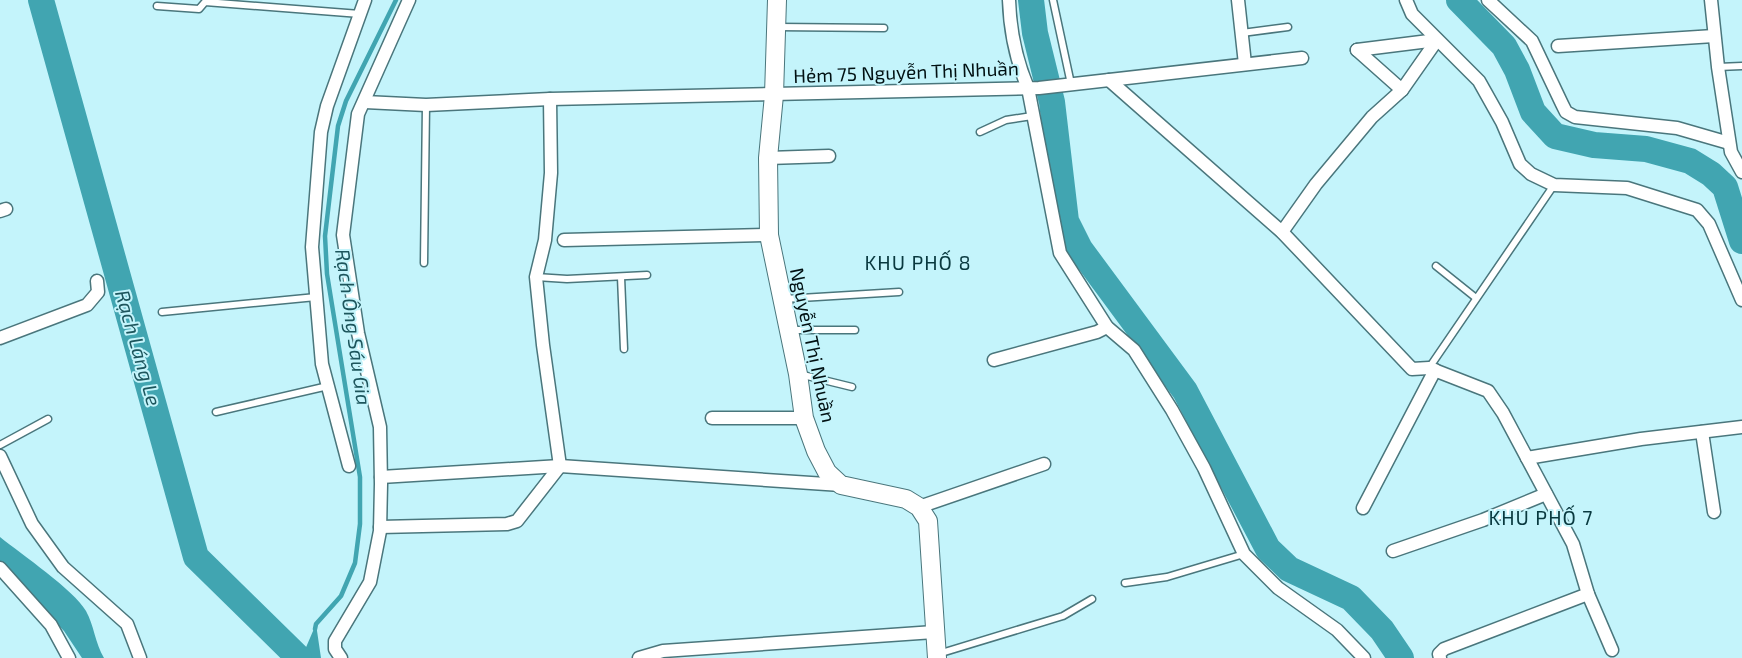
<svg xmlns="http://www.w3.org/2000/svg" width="1742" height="658" font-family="'Exo 2',sans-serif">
<rect width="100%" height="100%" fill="#c4f4fb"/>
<!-- water -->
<g fill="#41a5b1">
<path d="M0 537C21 554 74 590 86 611 94 625 95 643 104 658H82L64 631 0 566Z"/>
<path d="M247 607 304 652 316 624 321 658H287Z"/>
</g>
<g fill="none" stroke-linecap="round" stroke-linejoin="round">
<!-- stream -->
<path stroke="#41a5b1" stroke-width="4.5" d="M315 629 316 624 341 596 355 563 360 524V477L327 274 325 236 338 126 346 101 396 0"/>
<!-- river -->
<g stroke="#41a5b1" stroke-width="26">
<path d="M41 0 196 557 299 658"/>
<path d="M1031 0 1035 33 1052 102 1066 221 1080 249 1185 391 1268 549 1289 569 1351 598 1382 630 1401 658"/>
<path d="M1459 0 1504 46 1517 70 1533 112 1555 136 1594 145 1646 149 1690 161 1711 174 1725 187 1742 241"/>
</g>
<!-- lane casing -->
<g stroke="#4a767c" stroke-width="9">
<g id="lane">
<path d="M1053 0 1071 84"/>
<path d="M157 6 199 9 205 2 360 14"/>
<path d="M777 27 884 28"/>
<path d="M1242 33 1288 27"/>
<path d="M1718 67 1742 66"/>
<path d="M980 132 1006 120 1032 116"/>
<path d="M424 263 426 105"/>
<path d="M1436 266 1476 298"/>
<path d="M536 277 567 279 647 275"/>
<path d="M621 277 624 349"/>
<path d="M784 299 899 292"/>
<path d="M162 312 316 297"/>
<path d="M791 330H855"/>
<path d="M1429 368 1554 185"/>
<path d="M799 374 852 387"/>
<path d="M216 412 328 386"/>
<path d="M0 445 48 419"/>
<path d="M1125 583 1167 577 1244 554"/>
<path d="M938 654 1063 616 1092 599"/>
</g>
</g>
<!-- street casing -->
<g stroke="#4a767c" stroke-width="15">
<g id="street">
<path d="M1009 0C1010 30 1016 60 1028 88L1060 253 1107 327 1134 350 1172 410 1204 468 1244 554 1278 588 1337 630 1364 658"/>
<path d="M1238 0 1245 64"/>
<path d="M1406 0 1412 14 1479 81 1502 122 1520 164 1531 174 1554 185 1627 188 1697 210 1709 224 1742 300"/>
<path d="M1488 0 1532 41 1562 104 1566 112 1575 117 1677 128 1729 143"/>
<path d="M1711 0 1718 67 1731 152 1742 172"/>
<path d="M1558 46 1714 36"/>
<path d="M1357 50 1437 40"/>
<path d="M1357 50 1402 90"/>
<path d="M1109 80 1282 232 1412 369 1429 368 1488 391 1503 413 1573 544 1588 594 1612 650"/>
<path d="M365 102 426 105 550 99 1039 88 1302 58"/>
<path d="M768 158 829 156"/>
<path d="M0 211 6 209"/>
<path d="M1282 232 1316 184 1372 117 1402 90 1437 40"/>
<path d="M564 240 769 235"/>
<path d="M0 338 87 305 98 292 97 281"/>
<path d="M994 360 1097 332 1107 327"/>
<path d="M712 418H804"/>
<path d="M1702 432 1714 512"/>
<path d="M0 456 32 524 63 567 127 624 140 658"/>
<path d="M1527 458 1641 439 1742 427"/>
<path d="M349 466 322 364 312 247 321 132 327 106 365 0"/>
<path d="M381 477 560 466 841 485"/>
<path d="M919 507 1044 464"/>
<path d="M1363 508 1435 370"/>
<path d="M380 527 507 524 517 521 560 466 543 345 536 277 545 240 551 173 550 99"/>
<path d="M1393 551 1483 520 1546 494"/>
<path d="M0 568 51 625 69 658"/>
<path d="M341 658 335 649V641L370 582 380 531 381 484 380 427 358 333 343 235 358 114 409 0"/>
<path d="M639 658 663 651 934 632"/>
<path d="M1440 658 1439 654 1444 649 1588 594"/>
</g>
</g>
<!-- secondary casing -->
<g stroke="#4a767c" stroke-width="20">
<path id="secondary" d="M777 0 774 95 768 158 769 235 798 374 804 418 816 451 827 472 841 485 906 499 919 507 928 521 937 658"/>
</g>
<!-- lane -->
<use href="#lane" stroke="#fff" stroke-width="6"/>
<!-- street -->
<use href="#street" stroke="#fff" stroke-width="12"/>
<!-- secondary -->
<use href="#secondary" stroke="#fff" stroke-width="18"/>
</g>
<g text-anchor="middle" stroke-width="4" stroke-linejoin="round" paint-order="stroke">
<!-- street labels -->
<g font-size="19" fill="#011012" stroke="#c4f4fb">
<text transform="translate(906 72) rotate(-2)" y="7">Hẻm 75 Nguyễn Thị Nhuần</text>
<text transform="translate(813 345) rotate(78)" y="7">Nguyễn Thị Nhuần</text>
</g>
<!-- neighbourhood labels -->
<g font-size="20" letter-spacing="1" fill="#09393f" stroke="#c4f4fb">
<text x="918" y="270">KHU PHỐ 8</text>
<text x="1541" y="525">KHU PHỐ 7</text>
</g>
<!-- water labels -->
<g font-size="20" font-style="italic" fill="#1d555c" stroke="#c4f4fb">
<text transform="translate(353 327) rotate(82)" y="7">Rạch Ông Sáu Gia</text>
<text transform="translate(138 348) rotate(74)" y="7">Rạch Láng Le</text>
</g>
</g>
</svg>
